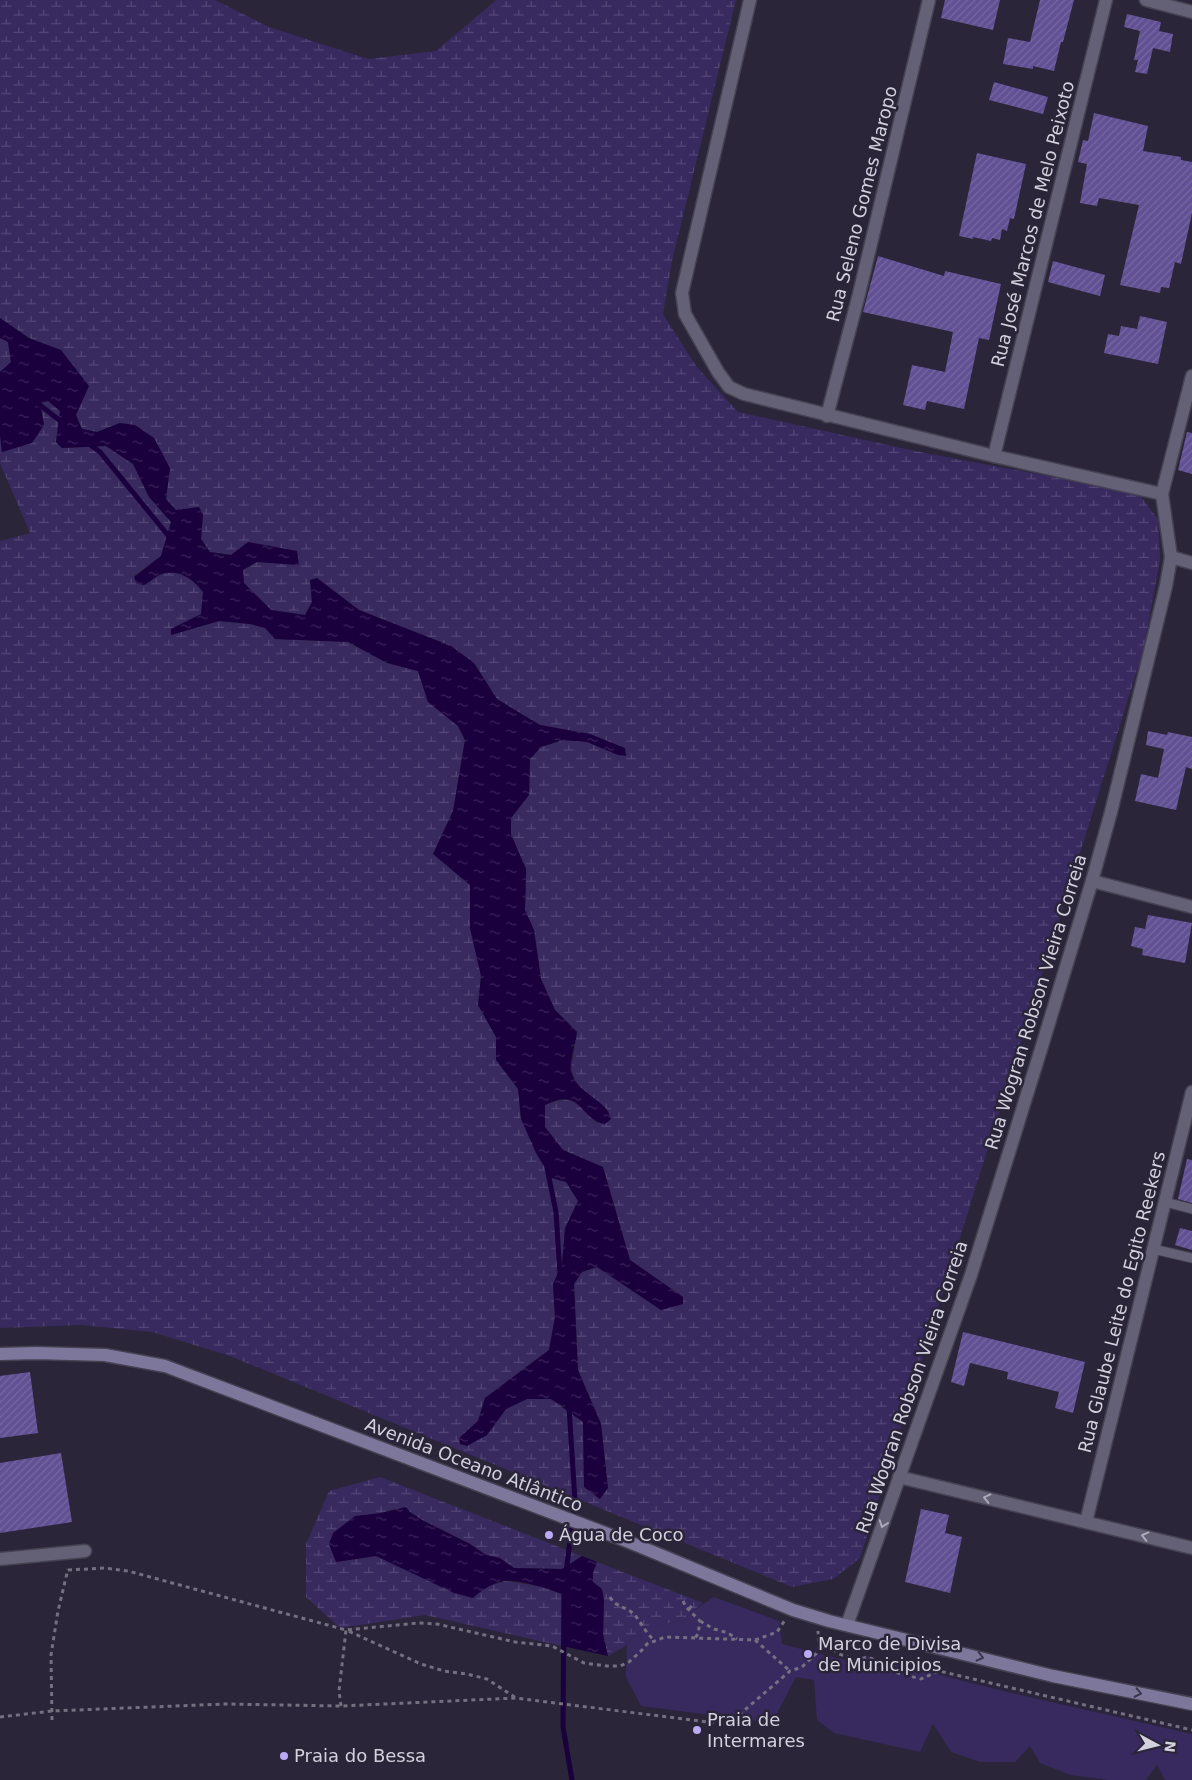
<svg xmlns="http://www.w3.org/2000/svg" width="1192" height="1780" font-family="'DejaVu Sans',sans-serif">
<defs>
<pattern id="wetland-marsh" width="20" height="14" patternUnits="userSpaceOnUse" patternTransform="scale(1.25)"><rect width="20" height="14" fill="#38295f"/><path d="M1 5h8M5 5V1M11 12h8M15 12V8" fill="none" stroke="#544776"/></pattern>
<pattern id="water-ripples" width="26" height="14" patternUnits="userSpaceOnUse" patternTransform="scale(1.25)"><rect width="26" height="14" fill="#1a003d"/><path d="M2 4q2-2 4 0t4 0M15 11q2-2 4 0t4 0" fill="none" stroke="#3a2459"/></pattern>
<pattern id="building-hatch" width="6" height="6" patternUnits="userSpaceOnUse" patternTransform="scale(1.25)"><rect width="6" height="6" fill="#615093"/><path d="M-1 1l2-2M0 6l6-6M5 7l2-2" fill="none" stroke="#7768a2"/></pattern>
</defs>
<rect width="100%" height="100%" fill="#2a2539"/>
<!-- green -->
<path fill="#38295f" d="M714 1597 779 1621 782 1644 849 1661 866 1656 1003 1691 1192 1734V1780H1165L1157 1765 1146 1780H1109L1070 1775 1040 1763 1030 1746 1015 1762H980L951 1752 933 1724 920 1752 834 1733 817 1720 814 1680 796 1677 772 1723 641 1706 626 1677 627 1645 637 1633 655 1626 685 1620 691 1612Z"/>
<!-- wetland -->
<g fill="url(#wetland-marsh)">
<path d="M0 0H215L269 27 368 59 436 51 496 0H736L672 261 663 314 696 366 738 412 915 451 1138 493 1158 519 1160 559 1144 648 860 1558 833 1579 792 1587 230 1356 152 1332 81 1325 0 1328V541L30 533 0 463V435L3 452 44 425 40 403 48 401 60 411 56 442 62 448 106 446 133 464 149 497 171 522 161 556 134 576 144 585C150 582 158 574 165 573 181 570 194 580 203 592L201 614 171 629V635L219 621 250 624 265 628 275 639 348 642 387 663 418 671 428 702 458 726 465 740 453 811 433 854 470 885V928L481 976 478 1005 496 1037V1060L518 1089 521 1119 551 1178 566 1182 578 1201 565 1228 562 1264 553 1284 555 1317 549 1350 485 1398 478 1421 459 1438 486 1435 506 1409 527 1399H551L583 1422 584 1487 608 1488 601 1424 578 1370 574 1284 582 1272 597 1267 661 1310 683 1297 630 1260 603 1167 563 1150 545 1127V1105C573 1092 578 1105 597 1123L609 1111 578 1086 571 1070 577 1032 555 1010 541 979 534 930 525 910 526 869 511 834V818L529 795 530 759 541 747 563 740 587 742 618 755 590 734 540 725 497 699 474 663 451 646 359 610 317 578 310 580 312 602 305 615 271 610 244 583 243 570 257 562 299 565 210 552 201 539 203 514 176 510 166 499 170 468 120 423 97 432 82 429 76 415 61 350 29 338 0 318Z"/>
<path d="M0 338 8 342 11 363 0 372Z"/>
<path d="M380 1477 582 1556 562 1569 514 1568 500 1558 486 1555 470 1544 422 1520 410 1512 394 1509 381 1513 336 1562 376 1556 404 1569 486 1587 505 1581 540 1586 562 1594C569 1610 566 1630 562 1646L425 1615 340 1628 306 1597V1544L329 1491Z"/>
<path d="M597 1562 703 1603 691 1612 685 1620 655 1626 637 1633 627 1645 608 1656 603 1634 604 1600 593 1582V1573Z"/>
</g>
<!-- water -->
<g fill="url(#water-ripples)">
<path d="M0 318 29 338 61 350 89 386 76 415 82 429 97 432 120 423 135 425 154 438 170 468 166 499 176 510 199 507 203 514 201 539 210 552 231 555 248 542 297 551 299 565 257 562 243 570 244 583 271 610 305 615 312 602 310 580 317 578 359 610 451 646 474 663 497 699 540 725 590 734 625 748 626 756 618 755 587 742 563 740 541 747 530 759 529 795 511 818V834L526 869 525 910 534 930 541 979 555 1010 577 1032C576 1042 569 1063 571 1071 576 1094 607 1099 611 1119L605 1124C578 1119 583 1086 545 1105V1127L563 1150 603 1167 630 1260 683 1297V1304L661 1310 597 1267 582 1272 574 1284 578 1370 601 1424 608 1488 600 1499 584 1487 583 1422 551 1399H527L506 1409 487 1435 467 1446 460 1444 459 1438 478 1421 485 1398 549 1350 555 1317 553 1284 562 1264 565 1228 578 1201 566 1182 551 1178 536 1153 521 1119 518 1089 496 1060V1037L478 1005 481 976 470 928V885L433 854 453 811 465 740 458 726 428 702 418 671 387 663 348 642 275 639 265 628 250 624 219 621 171 635V629L201 614 203 592C194 580 181 570 165 573 158 574 150 582 144 585L136 583 134 577 161 556 171 522 149 497 133 464 106 446 62 448 56 442 60 411 48 401 40 403 44 425 32 443 2 452 0 435V372L11 362 8 342 0 338Z"/>
<path d="M406 1507 410 1512 422 1520 470 1544 486 1555 500 1558 514 1568 562 1569 582 1556 597 1562 593 1573V1582L602 1589 604 1600 603 1634 608 1656 562 1646C566 1630 569 1610 562 1594 549 1589 518 1579 504 1581 492 1583 482 1590 473 1598L454 1593 376 1556 336 1562 329 1544 333 1533 355 1516 381 1513Z"/>
</g>
<g fill="none" stroke-linecap="round" stroke-linejoin="round">
<!-- stream -->
<g stroke="#1a003d" stroke-width="5">
<path d="M36 402 63 423"/>
<path d="M89 444 100 452 171 539"/>
<path d="M547 1168 556 1212 560 1274"/>
<path d="M566 1573 575 1501 569 1407"/>
<path d="M564 1594 563 1727 572 1780"/>
</g>
</g>
<!-- building -->
<g fill="url(#building-hatch)">
<path d="M945 0H1000L993 30 941 18Z"/>
<path d="M1040 0H1074L1063 42H1061L1054 71 1033 66V69L1003 64 1008 38 1030 42Z"/>
<path d="M1127 14 1161 22 1159 31 1173 34 1170 52 1153 48 1147 74 1135 72 1138 60H1134L1140 31 1124 27Z"/>
<path d="M994 82 1048 97 1043 114 989 100Z"/>
<path d="M1094 113 1148 126 1143 151 1181 157V160L1192 162V213L1181 264 1175 262 1169 288 1161 287 1160 293 1120 285 1139 205 1099 198 1097 206 1080 203 1087 164 1078 162 1083 140 1088 141Z"/>
<path d="M977 153 1026 164 1014 219 1010 218 1007 231 1002 229 1000 240 992 238 991 241 973 237V239L959 236Z"/>
<path d="M878 256 944 276 945 271 1001 284 989 340 979 338 964 409 927 401 925 410 903 405 912 365 945 372 953 332 863 312Z"/>
<path d="M1053 261 1105 275 1100 296 1048 282Z"/>
<path d="M1140 316 1167 322 1158 364 1104 353 1108 334 1119 336 1121 326 1137 329Z"/>
<path d="M1187 432 1192 433V474L1178 470Z"/>
<path d="M1148 731 1167 735 1168 732 1192 737V769L1186 767 1176 810 1135 801 1141 774 1158 778 1164 749 1146 745Z"/>
<path d="M1148 915 1192 923 1185 963 1142 955 1143 949 1131 946 1135 927 1145 929Z"/>
<path d="M1187 1159 1192 1160V1203L1178 1199Z"/>
<path d="M1180 1228 1192 1231V1250L1175 1245Z"/>
<path d="M963 1332 1085 1362 1073 1413 1055 1408 1059 1392 1007 1379 1008 1372 970 1363 964 1386 951 1382Z"/>
<path d="M30 1372 38 1433 0 1438V1376Z"/>
<path d="M61 1453 72 1522 0 1533V1463Z"/>
<path d="M921 1509 949 1515 945 1533 962 1537 950 1593 905 1582Z"/>
</g>
<g fill="none" stroke-linecap="round" stroke-linejoin="round">
<!-- service casing -->
<g stroke="#444150" stroke-width="11">
<g id="service">
<path d="M1165 1202 1192 1209"/>
<path d="M1153 1249 1192 1258"/>
</g>
</g>
<!-- minor casing -->
<g stroke="#444150" stroke-width="15">
<g id="minor">
<path d="M750 0 682 293 685 314 718 372 729 387 744 394 994 456 1162 494"/>
<path d="M1146 0 1192 12"/>
<path d="M827 416 859 294 929 0"/>
<path d="M994 456 1106 0"/>
<path d="M1171 557 1192 563"/>
<path d="M1092 881 1192 907"/>
<path d="M899 1477 1192 1548"/>
<path d="M1086 1522 1192 1092"/>
<path d="M0 1559 85 1551"/>
<path d="M847 1625 971 1275 1042 1046 1092 881 1111 812 1166 586 1171 557 1162 494 1192 376"/>
</g>
</g>
<!-- secondary casing -->
<g stroke="#444150" stroke-width="15">
<path id="secondary" d="M0 1354 36 1353 105 1355 165 1366 629 1542 793 1610 829 1621 1053 1676 1192 1704"/>
</g>
<!-- path -->
<g stroke="#747080" stroke-width="3" stroke-dasharray="4 4" stroke-linecap="butt">
<path d="M68 1570 105 1568 128 1571 346 1630 418 1623 437 1624 515 1642 552 1646 584 1663 607 1666H620L629 1662 642 1650 647 1644 665 1637 755 1640 777 1632 785 1620"/>
<path d="M610 1597C615 1606 622 1606 630 1611 640 1618 644 1632 654 1640"/>
<path d="M683 1601 686 1607 700 1621 698 1634 695 1638"/>
<path d="M689 1609 693 1604"/>
<path d="M700 1621 714 1629 728 1633 737 1639"/>
<path d="M755 1640 790 1671"/>
<path d="M819 1642 828 1645 839 1654 857 1660 867 1657 890 1665 894 1672 921 1679 939 1671 1192 1730"/>
<path d="M341 1706 339 1691 346 1630 421 1664 444 1671 467 1674 487 1679 516 1698"/>
<path d="M0 1717 52 1711 225 1704 341 1706 516 1698 723 1724 733 1720 790 1671 802 1667 819 1651 818 1631"/>
<path d="M52 1720 51 1655 58 1611 68 1569"/>
</g>
<!-- service -->
<use href="#service" stroke="#646076" stroke-width="9"/>
<!-- minor -->
<use href="#minor" stroke="#646076" stroke-width="12"/>
<!-- secondary -->
<use href="#secondary" stroke="#7e779c" stroke-width="12"/>
</g>
<!-- one-way arrows -->
<defs><path id="oneway-chevron" d="M-2-3.5L2.5 0L-2 3.5" fill="none" stroke-width="1.6" stroke-linecap="round" stroke-linejoin="round" transform="scale(1.25)"/></defs>
<g stroke="#aca9b9">
<use href="#oneway-chevron" transform="translate(987 1498) rotate(-167)"/>
<use href="#oneway-chevron" transform="translate(883 1524) rotate(109)"/>
<use href="#oneway-chevron" transform="translate(1145 1536) rotate(-166)"/>
</g>
<g stroke="#3b354d">
<use href="#oneway-chevron" transform="translate(980 1657) rotate(14)"/>
<use href="#oneway-chevron" transform="translate(1138 1693) rotate(12)"/>
</g>
<!-- markers -->
<g fill="#bbaaf6" stroke="#2a2539" stroke-width="2">
<circle cx="549" cy="1535" r="5"/>
<circle cx="808" cy="1654" r="5"/>
<circle cx="697" cy="1730" r="5"/>
<circle cx="284" cy="1756" r="5"/>
</g>
<g text-anchor="middle" stroke-width="5" stroke-linejoin="round" paint-order="stroke">
<!-- street labels -->
<g font-size="18" fill="#d3d1dd" stroke="#2a2539">
<text transform="translate(862 204) rotate(-76)" y="6">Rua Seleno Gomes Maropo</text>
<text transform="translate(1033 224) rotate(-76)" y="6">Rua José Marcos de Melo Peixoto</text>
<text transform="translate(1036 1002) rotate(-73)" y="6">Rua Wogran Robson Vieira Correia</text>
<text transform="translate(1122 1302) rotate(-76)" y="6">Rua Glaube Leite do Egito Reekers</text>
<text transform="translate(912 1387) rotate(-71)" y="6">Rua Wogran Robson Vieira Correia</text>
<text transform="translate(474 1465) rotate(21)" y="6">Avenida Oceano Atlântico</text>
</g>
<!-- poi labels -->
<g font-size="18" fill="#d3d1dd" stroke="#2a2539" text-anchor="start">
<text x="559" y="1541">Água de Coco</text>
<text x="818" y="1650">Marco de Divisa<tspan x="818" dy="21">de Municipios</tspan></text>
<text x="707" y="1726">Praia de<tspan x="707" dy="21">Intermares</tspan></text>
<text x="294" y="1762">Praia do Bessa</text>
</g>
</g>
<!-- north arrow -->
<g transform="translate(1157 1745) rotate(97)" stroke="#2a2539" stroke-width="4" paint-order="stroke">
<path d="M0-4L9 19L0 12L-9 19Z" fill="#d3d1dd"/>
<text y="-8" font-size="14" font-weight="bold" text-anchor="middle" fill="#d3d1dd">N</text>
</g>
</svg>
